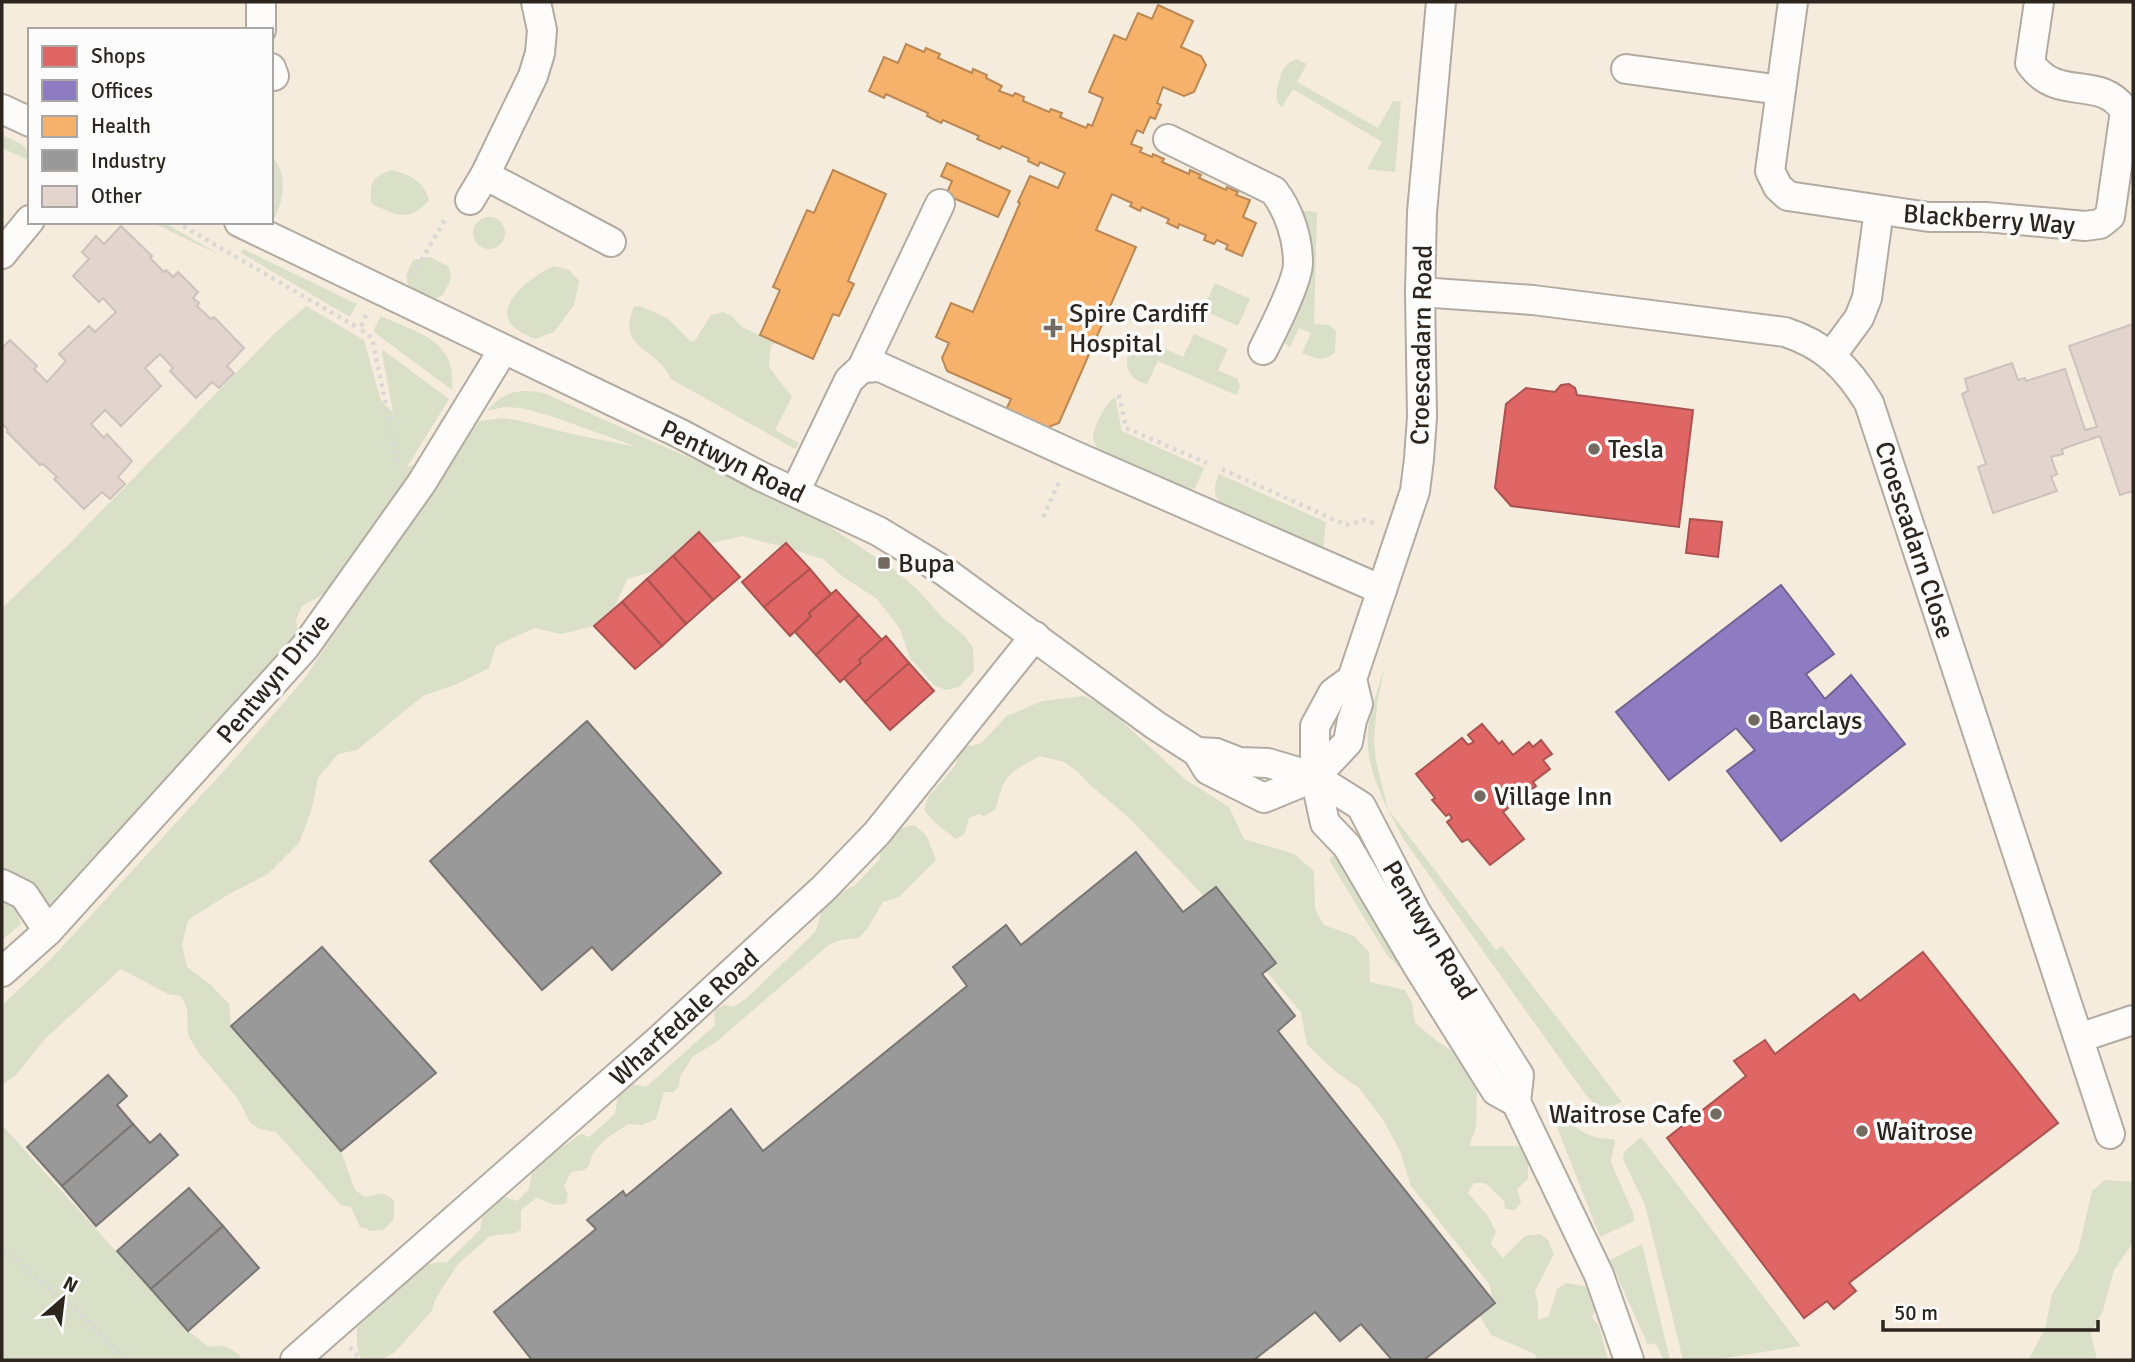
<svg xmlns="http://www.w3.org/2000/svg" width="2135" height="1362" font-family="Signika,sans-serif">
<rect width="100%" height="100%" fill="#f5ecde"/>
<!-- green -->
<g fill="#dadfc8">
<path d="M1297 59 1307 64 1297 82 1378 128 1393 101 1401 102 1395 172 1367 169 1382 142 1293 89 1282 107 1277 102C1275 88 1281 62 1297 59Z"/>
<path d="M2 135C15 141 30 145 30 161L2 148Z"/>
<path d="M271 155C287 172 285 197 275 217H271Z"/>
<path d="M392 170C411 175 423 181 429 200 409 222 397 216 372 204 368 183 373 176 392 170Z"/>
<path d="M1295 210 1317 212 1314 324 1329 325 1336 331 1335 352C1323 363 1315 358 1302 353L1311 333 1299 328 1290 347 1282 340Z"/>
<circle cx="489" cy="233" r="16"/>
<path d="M151 222H163L220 255Z"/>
<path d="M243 249 357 304 350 317 241 253Z"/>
<path d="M430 257 449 267 451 279 443 295 432 300 409 289 406 276 413 260Z"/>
<path d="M554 266 569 270 579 281 574 305 554 332 535 339C527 335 513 330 509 321 498 299 539 272 554 266Z"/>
<path d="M1215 283 1250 299 1238 326 1203 310Z"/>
<path d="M306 306 364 340 381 401 393 412 382 353 383 350 449 399 407 467 420 463 442 470 450 465 479 421 503 418 521 421 572 434 637 447 551 416 521 408 504 407 487 411C503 391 520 388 544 393L773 495 827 525 895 570 919 591 943 618 965 636 973 648 974 671 959 687 946 690 935 686 910 658 900 629 877 599 842 576 823 559 783 547 742 536 704 545 677 564 627 579 616 604 602 624 561 634 534 628 496 646 489 668 457 684 423 696 357 750 338 754 318 778 312 808 299 843 268 874 229 894 188 920 182 945 187 967 212 986 229 1004 231 1026 341 1151 355 1190 365 1197 382 1193 394 1200V1219L383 1230 372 1231 360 1227 351 1207 341 1205 276 1132 260 1129 250 1123 238 1099 198 1052 188 1035 187 1008 181 996 168 994 121 969 45 1039 16 1075 2 1085V1005L49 961 231 763 305 678 382 562 302 606 296 620 300 641 286 681 264 713 244 724 54 908C30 900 15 891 2 869V608L69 544 275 333Z"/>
<path d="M640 306 667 318 690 341 694 342 711 315 723 312 733 317 742 327 777 343 771 345 769 367 792 397 775 430 799 443 795 449 671 379C658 347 615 350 634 307Z"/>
<path d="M381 316C419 334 457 339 452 390L375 333 374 329Z"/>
<path d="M1194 334 1228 349 1218 370 1238 379 1240 387 1236 395 1158 361 1147 384C1121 379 1121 348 1142 338L1183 357Z"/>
<path d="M1115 397 1122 431 1204 468 1195 488 1188 490 1103 453C1098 449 1094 445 1093 438 1092 429 1107 401 1115 397Z"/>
<path d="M1219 474 1326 522 1323 548 1220 504C1213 493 1214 486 1219 474Z"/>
<path d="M1385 666 1377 704 1374 741 1376 761 1388 809 1496 950 1502 946 1622 1102C1606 1109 1597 1108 1586 1095L1404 840C1386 806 1364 769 1368 729 1370 708 1379 687 1385 666Z"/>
<path d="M1083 696 1104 705 1186 780 1229 807 1244 839 1294 854 1314 871 1315 909 1324 925 1354 936 1369 952 1370 982 1405 990 1412 1003 1415 1023 1437 1041 1468 1061 1477 1079 1476 1128 1469 1146H1519L1528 1155V1179L1517 1189 1521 1202 1515 1210 1505 1209 1504 1201 1485 1183H1474L1468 1193 1488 1216 1496 1232 1491 1244 1503 1258 1525 1236 1540 1234 1548 1240 1554 1254 1535 1291 1538 1303V1320L1549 1316 1557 1289 1566 1283 1588 1287 1597 1308 1592 1317 1599 1326 1608 1360H1537L1535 1354 1491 1335 1479 1315 1494 1303 1492 1299 1490 1285 1411 1186 1400 1151 1382 1118 1358 1087 1337 1073 1307 1045 1301 1012 1266 971 1275 962 1216 888 1204 896 1128 817 1088 783 1077 771 1064 762 1040 756C1010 772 1003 775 996 809L984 816 979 814 969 818 964 835 956 839 936 824 924 810 928 797 955 766 961 748 981 743 1007 716 1042 701Z"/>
<path d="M914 825 926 835 936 860 899 897 883 902 868 928 859 938 841 940 829 945 715 1043 693 1056 680 1077 679 1086 673 1092H664L656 1119 642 1125 628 1124C610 1136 593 1145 589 1166L584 1170 571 1172 564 1186 568 1194 566 1203C553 1208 549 1201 536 1198L521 1210V1230L515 1233 490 1236 458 1264 436 1298 431 1312 395 1352 380 1360H361L357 1346V1328C378 1304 411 1258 446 1263L480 1230 484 1206 495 1194 517 1201 529 1189 533 1166 541 1156 550 1155 581 1134 589 1137 615 1114 619 1090 623 1082 646 1087 715 1025 714 1015 716 1009 725 1005 734 1007 748 997 816 931 824 903 855 885 880 859 879 843C890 833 899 828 914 825Z"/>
<path d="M1335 853 1407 968 1402 970 1387 955 1329 860Z"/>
<path d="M2 898 14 905 21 924 2 940Z"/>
<path d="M1561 1112C1575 1130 1590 1139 1613 1139L1615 1141 1611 1162 1633 1213 1634 1221 1600 1237 1553 1117Z"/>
<path d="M2 1125 188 1331 209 1347C226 1344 233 1348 243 1360H2Z"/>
<path d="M1641 1137 1801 1346 1713 1360H1683L1645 1205 1623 1159 1624 1152Z"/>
<path d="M2105 1180 2133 1182V1243L2114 1270 2103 1311 2091 1333 2097 1360H2028L2045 1329 2052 1294 2078 1251 2092 1191Z"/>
<path d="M1642 1244 1670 1360H1664L1655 1343 1648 1345 1610 1260Z"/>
</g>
<!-- shops -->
<g fill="#e06666" stroke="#aa5350" stroke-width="2">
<path d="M1569 384 1575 388 1577 395 1693 410 1679 527 1511 506 1495 488 1506 404 1526 388 1555 392 1561 385Z"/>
<path d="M1690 519 1722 522 1718 557 1686 553Z"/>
<path d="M699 532 740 577 713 600 673 556Z"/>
<path d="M786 543 810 569 764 607 742 582Z"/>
<path d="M673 556 713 600 686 624 647 579Z"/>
<path d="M810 569 831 594 809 613 811 616 790 636 764 607Z"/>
<path d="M647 579 686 624 662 646 622 602Z"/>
<path d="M836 590 859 615 816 655 795 632 811 616 809 613Z"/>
<path d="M622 602 662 646 635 669 594 626Z"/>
<path d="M859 615 882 640 859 660 861 663 840 682 816 655Z"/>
<path d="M886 636 909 663 865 702 844 678 861 663 859 660Z"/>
<path d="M909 663 934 691 890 730 865 702Z"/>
<path d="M1482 724 1499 744 1502 741 1513 755 1529 742 1533 747 1541 740 1552 754 1543 760 1550 769 1533 782 1536 786 1503 812 1524 839 1490 865 1468 839 1462 842 1447 822 1452 818 1449 814 1446 816 1432 800 1435 798 1416 774 1462 738 1468 745 1474 742 1468 735Z"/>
<path d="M1923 952 2058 1123 1849 1283 1856 1291 1834 1309 1827 1301 1804 1318 1667 1138 1746 1076 1734 1061 1765 1040 1775 1054 1854 994 1860 1001Z"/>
</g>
<!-- offices -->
<path fill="#8e7cc3" stroke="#716292" stroke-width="2" d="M1781 585 1834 654 1806 674 1825 699 1851 675 1905 744 1781 841 1727 771 1755 750 1736 728 1669 780 1616 712Z"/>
<!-- health -->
<g fill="#f6b26b" stroke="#ba8854" stroke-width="2">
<path d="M1158 5 1193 21 1181 47 1201 56 1206 65 1194 92 1184 96 1163 87 1157 103 1161 105 1155 119 1150 117 1143 133 1137 130 1131 144 1142 148 1140 152 1152 157 1153 154 1164 159 1162 162 1189 174 1190 170 1201 175 1199 178 1226 190 1227 187 1238 192 1236 195 1250 200 1243 217 1256 223 1242 256 1226 249 1228 245 1217 240 1214 244 1204 240 1206 235 1179 224 1178 228 1167 223 1169 219 1142 207 1140 211 1130 206 1132 203 1112 194 1096 230 1136 247 1059 423 1046 428 1006 410 1011 399 947 371 942 358 949 343 936 337 951 303 973 312 1020 203 1018 202 1030 176 1058 188 1065 173 1040 162 1038 166 1028 161 1029 158 1002 146 1000 149 977 139 979 136 943 120 941 123 927 116 928 113 886 94 884 98 869 91 884 57 898 63 906 44 924 52 926 48 940 54 938 58 972 73 973 69 987 75 986 78 1002 86 999 91 1013 96 1015 93 1024 97 1023 101 1049 112 1051 109 1062 113 1060 117 1086 128 1088 124 1092 126 1103 98 1089 92 1114 35 1126 40 1138 13 1152 19Z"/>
<path d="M947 163 1010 191 998 217 946 195 952 181 941 176Z"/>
<path d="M833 170 886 194 848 281 854 284 839 316 833 314 813 359 760 335 780 290 773 287 807 210 814 213Z"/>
</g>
<!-- industry -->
<g fill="#999" stroke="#797674" stroke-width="2">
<path d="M587 721 721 873 612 970 592 947 542 990 430 861Z"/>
<path d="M1136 852 1183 912 1216 887 1276 963 1262 974 1295 1016 1278 1031 1495 1303 1424 1360H1392L1361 1324 1340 1341 1315 1312 1254 1360H532L494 1312 596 1229 587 1220 623 1191 626 1196 731 1109 763 1151 967 986 953 967 1006 925 1021 945Z"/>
<path d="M322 947 436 1073 341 1151 231 1026Z"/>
<path d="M108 1075 127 1096 117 1105 133 1124 62 1186 27 1147Z"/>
<path d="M133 1124 150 1143 160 1134 178 1155 96 1226 62 1186Z"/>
<path d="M189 1188 223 1226 151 1289 117 1251Z"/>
<path d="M223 1226 259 1268 188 1331 151 1289Z"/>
</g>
<!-- building -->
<g fill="#e3d5ce" stroke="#cdc3bc" stroke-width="2">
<path d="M121 226 152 256 150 258 164 272 166 270 173 277 178 272 198 292 193 298 199 303 197 306 211 319 214 317 244 348 227 366 234 373 219 388 212 382 196 398 170 371 173 368 160 354 145 368 161 386 121 426 105 410 91 424 104 438 107 434 132 461 118 477 125 484 110 499 102 492 84 509 54 479 57 477 43 464 40 465 7 432 8 430 2 423V348L10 340 37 366 34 369 47 382 66 361 59 354 89 326 95 332 116 312 103 298 99 302 73 276 89 259 82 252 96 236 104 244Z"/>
<path d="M2133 324V491L2120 495 2100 436 2062 449 2063 454 2051 457 2057 474 2051 477 2057 491 1993 513 1978 467 1986 464 1962 394 1968 391 1965 379 2012 363 2018 380 2025 378 2026 381 2065 369 2085 430 2097 427 2069 346Z"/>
</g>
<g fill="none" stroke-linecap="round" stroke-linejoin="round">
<!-- minor casing -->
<g stroke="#b2aba1" stroke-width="32">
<g id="minor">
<path d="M1793 2 1770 171 1778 187 1788 196 1929 217H1986L2085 226 2100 224 2110 216 2125 111C2100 73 2058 104 2030 63L2039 2"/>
<path d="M261 30V2"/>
<path d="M271 68 274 76"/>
<path d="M1626 69 1780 90"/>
<path d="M2 109 30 122"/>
<path d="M1168 139 1274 191C1289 211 1298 238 1298 263 1298 281 1272 332 1263 350"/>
<path d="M485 175 611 242"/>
<path d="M470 200 485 175 533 76 540 53 542 30 536 2"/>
<path d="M239 222 679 433 760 476 878 531 944 571 1155 725 1197 752 1208 770 1264 798 1315 777 1348 742 1352 720 1358 704 1352 679 1415 491 1419 459 1422 417 1420 292 1422 212 1441 2"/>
<path d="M2 254 30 220"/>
<path d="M1420 292 1533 300 1785 332C1825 345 1847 367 1869 403L2110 1134"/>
<path d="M1831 356 1859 318 1867 298 1879 210"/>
<path d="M862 368 940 204"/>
<path d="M795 492 849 380 862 368 880 367 1071 454 1382 590"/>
<path d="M1352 679 1333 693 1315 726V777L1325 823 1347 846 1417 965 1496 1091 1516 1102"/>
<path d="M1197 752 1216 753 1239 762 1268 763 1315 777 1361 806 1416 912 1519 1075 1516 1102 1599 1275 1629 1360"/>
<path d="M2 884 24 895 48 931"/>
<path d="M2 972 48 931 305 647 421 484 503 350"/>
<path d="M2079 1038 2133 1020"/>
<path d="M295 1360 659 1040 824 888 877 833 1035 636"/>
</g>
</g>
<!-- path -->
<g stroke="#dbd8d4" stroke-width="4.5" stroke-dasharray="3.5 5" stroke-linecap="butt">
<path d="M176 222 360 329"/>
<path d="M413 275 447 216"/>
<path d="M366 315 360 329 372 338 399 467"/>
<path d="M1119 395 1126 428 1207 463"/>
<path d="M1222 469 1346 525 1365 520 1374 523"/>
<path d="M1043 517 1060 480"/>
<path d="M2 1249 78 1312 126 1360"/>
<path d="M350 1347 361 1360"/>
</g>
<!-- minor -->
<use href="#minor" stroke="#fefcfa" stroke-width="28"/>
</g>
<!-- markers -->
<g fill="#736b61" stroke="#fcfcfc" stroke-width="2.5">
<path d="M1049.5 317.5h7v7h7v7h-7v7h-7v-7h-7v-7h7z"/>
<circle cx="1594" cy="449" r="7"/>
<rect x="877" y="556" width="14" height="14" rx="3.5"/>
<circle cx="1754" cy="720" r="7"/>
<circle cx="1480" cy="796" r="7"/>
<circle cx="1716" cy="1114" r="7"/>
<circle cx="1862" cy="1131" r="7"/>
</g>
<g text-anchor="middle" stroke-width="7" stroke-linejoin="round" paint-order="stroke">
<!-- street labels -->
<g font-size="26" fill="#2d261e" stroke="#fcfcfc">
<text transform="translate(1989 219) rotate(4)" y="9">Blackberry Way</text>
<text transform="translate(1421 345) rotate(-89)" y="9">Croescadarn Road</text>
<text transform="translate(733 461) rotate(26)" y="9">Pentwyn Road</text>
<text transform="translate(1915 540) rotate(72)" y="9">Croescadarn Close</text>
<text transform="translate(273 678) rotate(-50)" y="9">Pentwyn Drive</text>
<text transform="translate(1430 930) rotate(59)" y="9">Pentwyn Road</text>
<text transform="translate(684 1017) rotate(-42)" y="9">Wharfedale Road</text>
</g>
<!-- poi labels -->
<g font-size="26" fill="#2d261e" stroke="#fcfcfc" text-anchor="start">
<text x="1069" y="322">Spire Cardiff<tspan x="1069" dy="30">Hospital</tspan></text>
<text x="1608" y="458">Tesla</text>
<text x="898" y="572">Bupa</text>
<text x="1768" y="729">Barclays</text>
<text x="1494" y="805">Village Inn</text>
<text x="1702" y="1123" text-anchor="end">Waitrose Cafe</text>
<text x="1876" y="1140">Waitrose</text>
</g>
</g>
<!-- border -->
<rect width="2135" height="1362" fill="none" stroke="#2d261e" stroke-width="7"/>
<!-- legend -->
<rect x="28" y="28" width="245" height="196" fill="#fcfcfc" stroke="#a9a6a3" stroke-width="2"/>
<rect x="42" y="46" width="35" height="21" fill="#e06666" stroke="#a9a6a3" stroke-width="2"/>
<text x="91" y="63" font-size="21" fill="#2d261e">Shops</text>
<rect x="42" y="80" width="35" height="21" fill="#8e7cc3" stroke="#a9a6a3" stroke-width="2"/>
<text x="91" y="98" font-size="21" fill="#2d261e">Offices</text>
<rect x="42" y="116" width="35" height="21" fill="#f6b26b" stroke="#a9a6a3" stroke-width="2"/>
<text x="91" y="133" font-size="21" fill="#2d261e">Health</text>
<rect x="42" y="150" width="35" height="21" fill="#999999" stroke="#a9a6a3" stroke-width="2"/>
<text x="91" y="168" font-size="21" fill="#2d261e">Industry</text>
<rect x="42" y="186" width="35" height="21" fill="#e3d5ce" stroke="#a9a6a3" stroke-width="2"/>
<text x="91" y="203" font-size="21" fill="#2d261e">Other</text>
<!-- north arrow -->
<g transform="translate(63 1299) rotate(28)" stroke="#fcfcfc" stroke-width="5" paint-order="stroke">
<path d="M0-5L12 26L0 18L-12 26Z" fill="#2d261e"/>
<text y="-10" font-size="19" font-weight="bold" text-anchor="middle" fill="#2d261e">N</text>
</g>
<!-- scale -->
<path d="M1883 1320v10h215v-10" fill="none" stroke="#2d261e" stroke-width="3.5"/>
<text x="1894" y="1320" font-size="21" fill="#2d261e" stroke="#fcfcfc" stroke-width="5" paint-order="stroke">50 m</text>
</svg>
